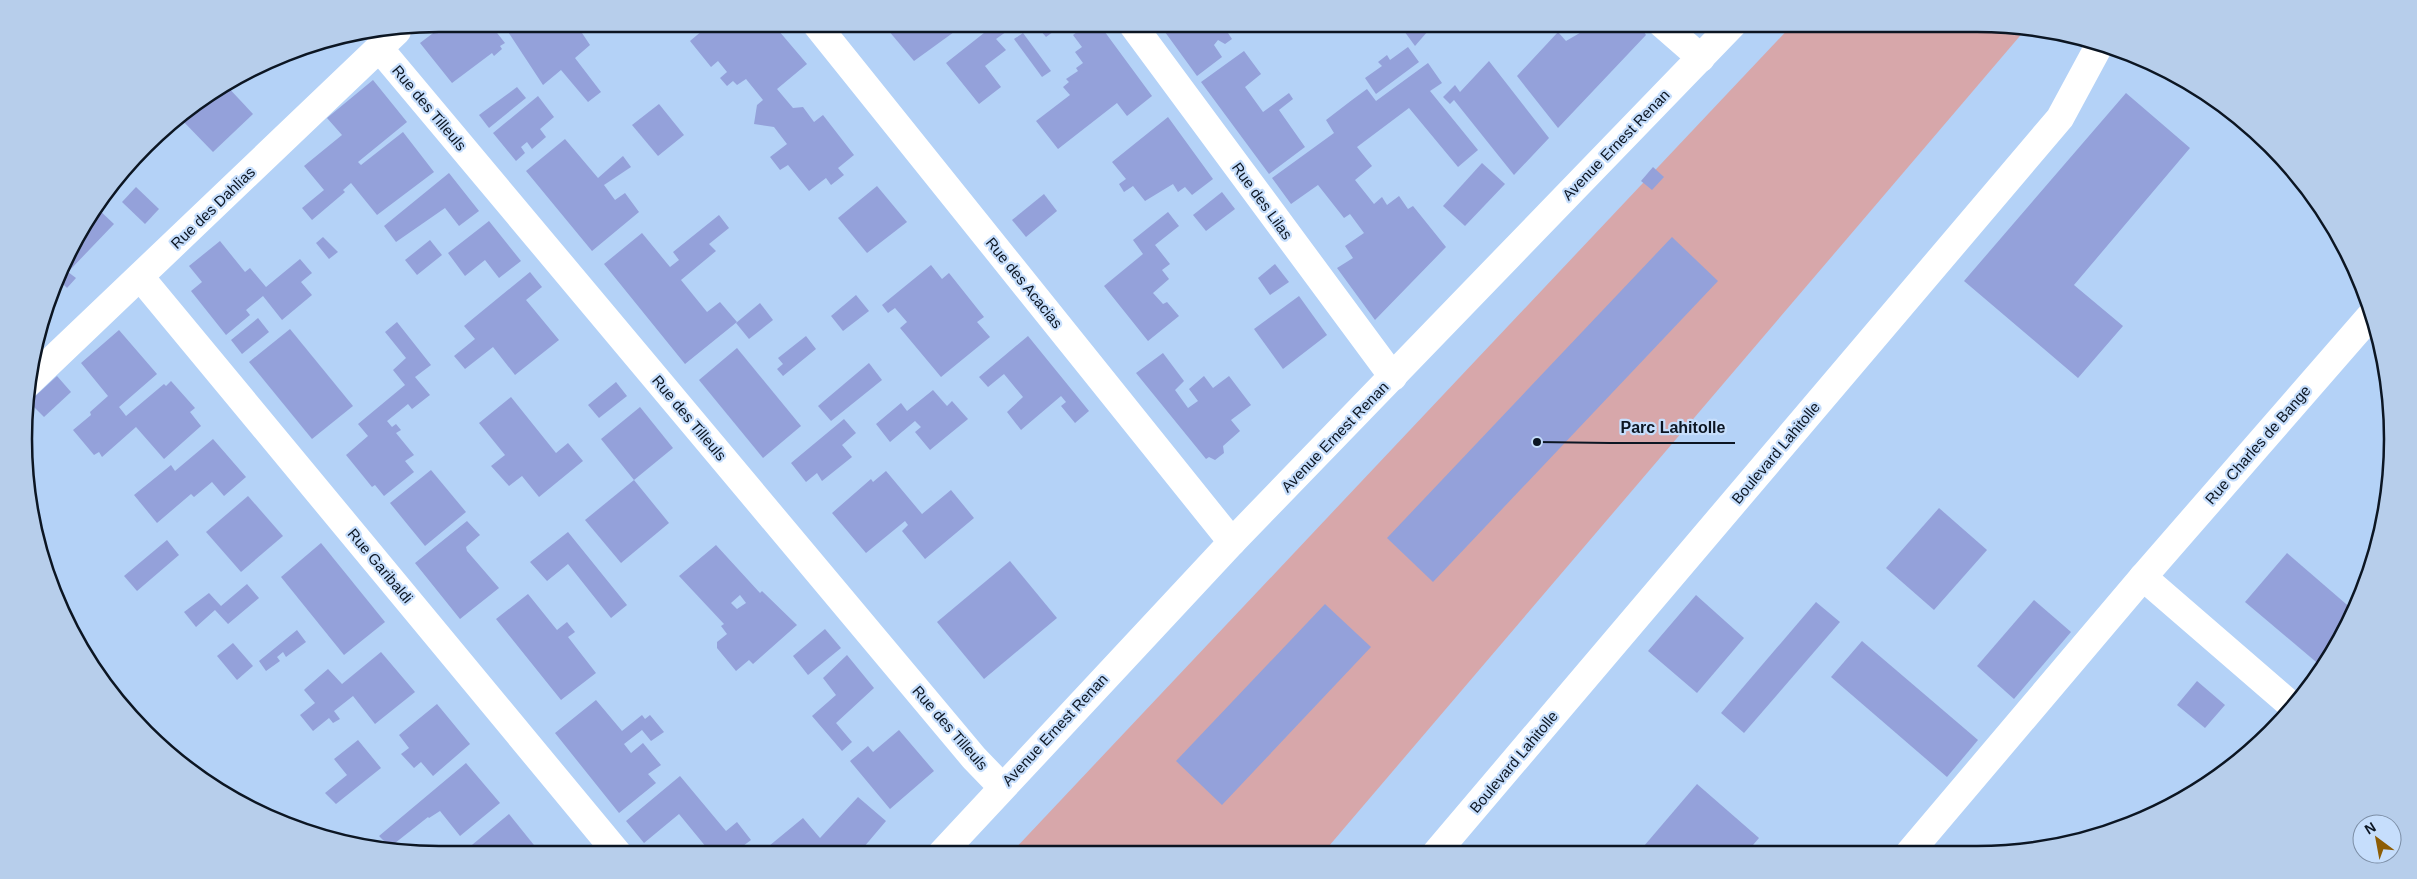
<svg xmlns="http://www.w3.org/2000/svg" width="2417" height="879" font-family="Helvetica,sans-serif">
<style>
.green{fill:#d7a7aa}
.building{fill:#94a1da;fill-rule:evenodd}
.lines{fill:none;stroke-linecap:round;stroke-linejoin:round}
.minor{stroke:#fff;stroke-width:28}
.major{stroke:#fff;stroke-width:28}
.labels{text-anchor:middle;stroke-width:4.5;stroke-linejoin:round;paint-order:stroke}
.street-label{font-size:15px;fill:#0c1623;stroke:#c6defc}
.rim{fill:none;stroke:#0c1623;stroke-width:2.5}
.leader{fill:none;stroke:#0c1623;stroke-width:2}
.callout-dot{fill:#0c1623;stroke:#c6defc;stroke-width:2}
.callout-label{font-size:16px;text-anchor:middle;font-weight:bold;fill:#0c1623;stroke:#c6defc;stroke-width:4.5;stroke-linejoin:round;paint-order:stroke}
</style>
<rect width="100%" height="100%" fill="#b4d2f7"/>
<!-- green -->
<path class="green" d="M1793,24H1977L2025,30L1323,853L1010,854Z"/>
<!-- building -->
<g class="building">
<path d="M445,24H468L474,31L485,24H490L505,43L500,46L502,49L494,56L492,53L452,83L420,43Z"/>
<path d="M503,24H576L590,45L575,58L601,92L588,102L561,70L543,85Z"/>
<path d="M708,24H773L807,64L777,89L793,108L803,107L814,122L823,115L854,155L838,168L844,175L831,185L826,178L809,191L788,165L780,170L770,157L787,144L774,127L754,124L757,105L763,100L746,79L737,85L733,81L727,86L720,78L727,72L718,61L711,67L690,41L709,25Z"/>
<path d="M883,24H947L954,32L914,61Z"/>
<path d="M985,24H1017L996,39L1006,50L985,66L1001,87L979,104L946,63L989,29Z"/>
<path d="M1035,24H1064L1046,37Z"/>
<path d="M1088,24H1099L1152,96L1127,116L1117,103L1058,149L1036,121L1070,95L1063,87L1069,82L1066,79L1078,71L1076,68L1083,63L1075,52L1082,47L1073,35Z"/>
<path d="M1176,24H1222L1232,39L1225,44L1218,40L1214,45L1222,57L1197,76L1165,32Z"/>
<path d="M1399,24H1434L1415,46Z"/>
<path d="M1588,24H1639L1646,35L1558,128L1517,76L1558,32L1566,41L1590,27Z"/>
<path d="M1023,33L1051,71L1042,77L1014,39Z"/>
<path d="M1408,47L1419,62L1376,94L1365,78L1382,66L1378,62L1387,55L1390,60Z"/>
<path d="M1244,51L1261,74L1245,87L1263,112L1289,93L1293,99L1279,110L1305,147L1269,174L1201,82Z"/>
<path d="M1489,61L1549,138L1514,175L1454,100L1450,104L1443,97L1455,85L1460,92Z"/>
<path d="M1428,63L1442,83L1430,91L1478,150L1458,167L1409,108L1357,147L1372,166L1355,180L1374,204L1382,197L1387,205L1399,196L1408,209L1413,206L1446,247L1375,320L1337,268L1353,258L1345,246L1364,233L1350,214L1344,218L1318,185L1291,204L1272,178L1334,133L1326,120L1352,100L1367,89L1376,101Z"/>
<path d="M373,80L407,122L358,162L361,165L403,132L434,172L377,215L351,183L343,190L345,192L312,220L302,208L324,190L304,166L342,135L327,118Z"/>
<path d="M225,84L253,114L213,152L179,117Z"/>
<path d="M517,87L526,98L489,128L479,115Z"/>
<path d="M2126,93L2190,148L2074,285L2123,326L2078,378L1964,281Z"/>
<path d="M538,96L554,117L540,129L546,137L532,149L527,142L521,147L525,153L516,161L493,133Z"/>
<path d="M659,104L684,135L658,156L632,125Z"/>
<path d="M1168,117L1213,179L1192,195L1185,187L1178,192L1173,184L1145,201L1133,186L1124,192L1119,184L1126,179L1112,162Z"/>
<path d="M565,139L598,178L623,156L631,167L604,185L615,200L625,193L639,212L592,251L526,171Z"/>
<path d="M1482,163L1505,184L1465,226L1443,206Z"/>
<path d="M1653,167L1664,177L1652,190L1641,181Z"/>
<path d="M449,173L479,211L459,226L445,208L396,242L384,226Z"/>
<path d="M877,186L907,222L867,253L838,218Z"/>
<path d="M136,187L159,209L145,224L122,202Z"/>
<path d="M1222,192L1235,209L1206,231L1193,215Z"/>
<path d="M1044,194L1057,211L1026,237L1012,220Z"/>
<path d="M98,209L114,224L68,272L76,278L67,288L59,280L56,284L79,232Z"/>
<path d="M1168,212L1179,226L1155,245L1170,264L1162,270L1169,279L1153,293L1163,304L1167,302L1179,316L1148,341L1104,286L1143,254L1133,240Z"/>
<path d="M719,215L729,228L709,244L716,251L681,280L707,312L720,302L737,322L685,364L604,264L642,233L670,267L679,260L673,252Z"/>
<path d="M489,221L521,261L499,278L485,260L465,276L448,253Z"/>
<path d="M323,237L338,252L329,259L316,243Z"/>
<path d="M1672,237L1718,281L1433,582L1387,538Z"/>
<path d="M430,240L442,255L417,275L405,260Z"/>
<path d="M220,241L245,272L250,268L266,287L300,259L312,273L301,282L312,295L282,320L263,296L246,310L250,315L226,335L191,291L202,282L189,266Z"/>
<path d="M1275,264L1289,282L1270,295L1258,278Z"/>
<path d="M931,265L942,279L949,273L984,317L977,322L990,337L941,377L900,328L907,322L895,308L888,313L882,305Z"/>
<path d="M530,272L542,287L526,300L559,340L515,375L493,347L465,369L454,356L475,339L464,326Z"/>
<path d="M856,295L869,311L843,331L831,316Z"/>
<path d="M1299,296L1327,335L1283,369L1254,329Z"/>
<path d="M760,303L773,320L749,339L736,323Z"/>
<path d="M258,318L269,332L242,354L231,340Z"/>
<path d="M397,322L431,365L415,377L430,395L412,409L408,404L387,421L392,427L396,424L401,430L396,433L414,455L405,461L414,472L384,496L375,485L372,487L346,455L368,436L358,424L405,385L393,370L406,358L385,332Z"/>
<path d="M290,329L353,406L312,439L249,362Z"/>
<path d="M119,330L157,374L119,407L123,412L126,416L164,384L166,386L171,381L195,408L190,412L201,426L164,459L136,427L102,457L99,452L94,455L73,430L91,415L90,412L108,396L81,363Z"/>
<path d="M806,336L816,349L783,376L777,369L783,364L778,358Z"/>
<path d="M1028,336L1089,411L1075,423L1061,406L1066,402L1061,396L1021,430L1007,412L1023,397L1004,374L988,387L979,377Z"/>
<path d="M737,348L801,426L763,458L699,380Z"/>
<path d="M1163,353L1184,381L1175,390L1188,408L1198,401L1189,389L1204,376L1213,388L1229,376L1251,405L1231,420L1240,431L1223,446L1224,453L1215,460L1209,457L1206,459L1136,373Z"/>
<path d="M869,363L882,380L831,421L818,406Z"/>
<path d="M57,376L71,392L44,417L29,402Z"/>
<path d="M616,382L627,396L599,418L588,405Z"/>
<path d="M933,390L947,406L952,401L968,419L930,450L915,432L921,427L915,421L890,442L876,424L901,403L907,411Z"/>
<path d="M511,397L556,453L568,443L583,461L539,497L522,476L509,486L491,466L505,455L479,423Z"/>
<path d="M640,407L673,448L634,480L601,439Z"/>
<path d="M844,419L856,433L842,445L852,457L822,481L817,473L806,482L791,463Z"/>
<path d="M213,439L246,477L224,496L212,482L194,497L191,494L157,523L134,495L171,465L175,471Z"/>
<path d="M431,470L466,512L425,546L390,503Z"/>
<path d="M886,471L922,514L951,490L974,518L925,559L902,531L908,525L905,521L866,553L832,513L871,479L873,482Z"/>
<path d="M634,480L669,523L621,563L585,520Z"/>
<path d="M248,496L283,536L241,572L206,532Z"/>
<path d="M1939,508L1987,550L1934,610L1886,568Z"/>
<path d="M467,521L480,535L466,547L467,551L499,588L460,619L415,563Z"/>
<path d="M568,532L627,605L611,618L568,564L547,581L530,562Z"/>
<path d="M167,540L179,555L137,591L124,576Z"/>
<path d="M321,543L385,622L344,655L281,577Z"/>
<path d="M716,545L760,593L762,591L797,625L753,664L749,660L736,671L717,648V642L727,634L721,626L724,624L679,576ZM740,595L746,603L737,609L731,603Z"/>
<path d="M2287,553L2353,610L2337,648L2322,667L2245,602Z"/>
<path d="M1010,561L1057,618L984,679L937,622Z"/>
<path d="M247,584L259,598L228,624L215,610L196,627L184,612L209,593L221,606Z"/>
<path d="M528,594L557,630L567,622L575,632L568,637L596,673L561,700L496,619Z"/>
<path d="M1696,595L1744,638L1697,693L1648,651Z"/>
<path d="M2034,600L2071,632L2014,699L1977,666Z"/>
<path d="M1816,602L1840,622L1744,733L1721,713Z"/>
<path d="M1325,604L1371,647L1222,805L1176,761Z"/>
<path d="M825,629L841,648L808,675L793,656Z"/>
<path d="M297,630L306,642L286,657L283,652L277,657L280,661L266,671L259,661Z"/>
<path d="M1862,641L1978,740L1947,777L1831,677Z"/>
<path d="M233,643L253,666L237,680L217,656Z"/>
<path d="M381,652L415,692L375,724L353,696L334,711L340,719L333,723L329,718L313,731L300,715L315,703L304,690L306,688L328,669L342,684Z"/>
<path d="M847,655L874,688L836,723L852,742L842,751L812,716L836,695L823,678Z"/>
<path d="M2197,681L2225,705L2205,728L2177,705Z"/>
<path d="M596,700L622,731L642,715L645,719L650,715L664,732L651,741L642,730L624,744L631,753L643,743L661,765L648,774L656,783L619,813L555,733Z"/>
<path d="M437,704L470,744L433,776L421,762L414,768L401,754L409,748L399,735Z"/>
<path d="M899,730L934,771L890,809L850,761L868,746L873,752Z"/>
<path d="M358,740L381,768L336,804L325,793L347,775L334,759Z"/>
<path d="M466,763L500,803L460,836L440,811L429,818L428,817L390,847L379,836Z"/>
<path d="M680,776L726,831L737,822L751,840L739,849L744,855H710L711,853L679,814L644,843L626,821Z"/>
<path d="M1697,784L1759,838L1747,852L1638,853Z"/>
<path d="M858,797L886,821L858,854L758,855L803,818L820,838Z"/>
<path d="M509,814L542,855H460Z"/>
</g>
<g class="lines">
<!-- minor -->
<g class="minor">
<path d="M816,24L1232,542"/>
<path d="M1132,24L1393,377"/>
<path d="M1662,24L1701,58"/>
<path d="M379,48L974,758L1002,787"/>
<path d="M141,278L619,855"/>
<path d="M27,384L397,31"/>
<path d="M2143,577L2291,705"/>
<path d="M1910,852L2143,577L2373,313"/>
<path d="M1436,853L2060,118L2100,44"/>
</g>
<!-- major -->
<path class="major" d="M941,854L1232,542L1733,24"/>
</g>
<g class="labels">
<!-- street labels -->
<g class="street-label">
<text transform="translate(429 108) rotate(50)" y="5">Rue des Tilleuls</text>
<text transform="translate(1616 145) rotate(-46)" y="5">Avenue Ernest Renan</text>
<text transform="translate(1262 201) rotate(54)" y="5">Rue des Lilas</text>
<text transform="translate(213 208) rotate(-44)" y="5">Rue des Dahlias</text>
<text transform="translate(1024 283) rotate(51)" y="5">Rue des Acacias</text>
<text transform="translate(689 418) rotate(50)" y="5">Rue des Tilleuls</text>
<text transform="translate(1335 437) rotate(-46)" y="5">Avenue Ernest Renan</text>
<text transform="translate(2258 445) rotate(-49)" y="5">Rue Charles de Bange</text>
<text transform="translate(1776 453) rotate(-50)" y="5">Boulevard Lahitolle</text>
<text transform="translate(380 566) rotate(50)" y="5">Rue Garibaldi</text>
<text transform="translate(950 728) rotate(49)" y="5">Rue des Tilleuls</text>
<text transform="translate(1055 730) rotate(-47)" y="5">Avenue Ernest Renan</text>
<text transform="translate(1514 762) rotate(-50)" y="5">Boulevard Lahitolle</text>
</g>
</g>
<!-- crop -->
<path d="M0 0H2417V879H0ZM439 32H1977A407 407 0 0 1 2384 439V439A407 407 0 0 1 1977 846H439A407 407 0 0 1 32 439V439A407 407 0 0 1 439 32Z" fill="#b7ceeb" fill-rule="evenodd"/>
<path class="rim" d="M439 32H1977A407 407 0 0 1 2384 439V439A407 407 0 0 1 1977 846H439A407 407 0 0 1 32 439V439A407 407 0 0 1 439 32Z"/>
<!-- callouts -->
<path class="leader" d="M1537 442L1610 443H1735"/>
<circle class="callout-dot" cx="1537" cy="442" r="5"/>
<g class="callout-label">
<text x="1673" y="433">Parc Lahitolle</text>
</g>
<!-- north arrow -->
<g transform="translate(2377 839) rotate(328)"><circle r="24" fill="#c6defc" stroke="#7c8ea5"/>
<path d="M0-4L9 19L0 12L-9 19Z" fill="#8d5d05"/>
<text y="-8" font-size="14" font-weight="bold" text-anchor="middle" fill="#0c1623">N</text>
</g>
</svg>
